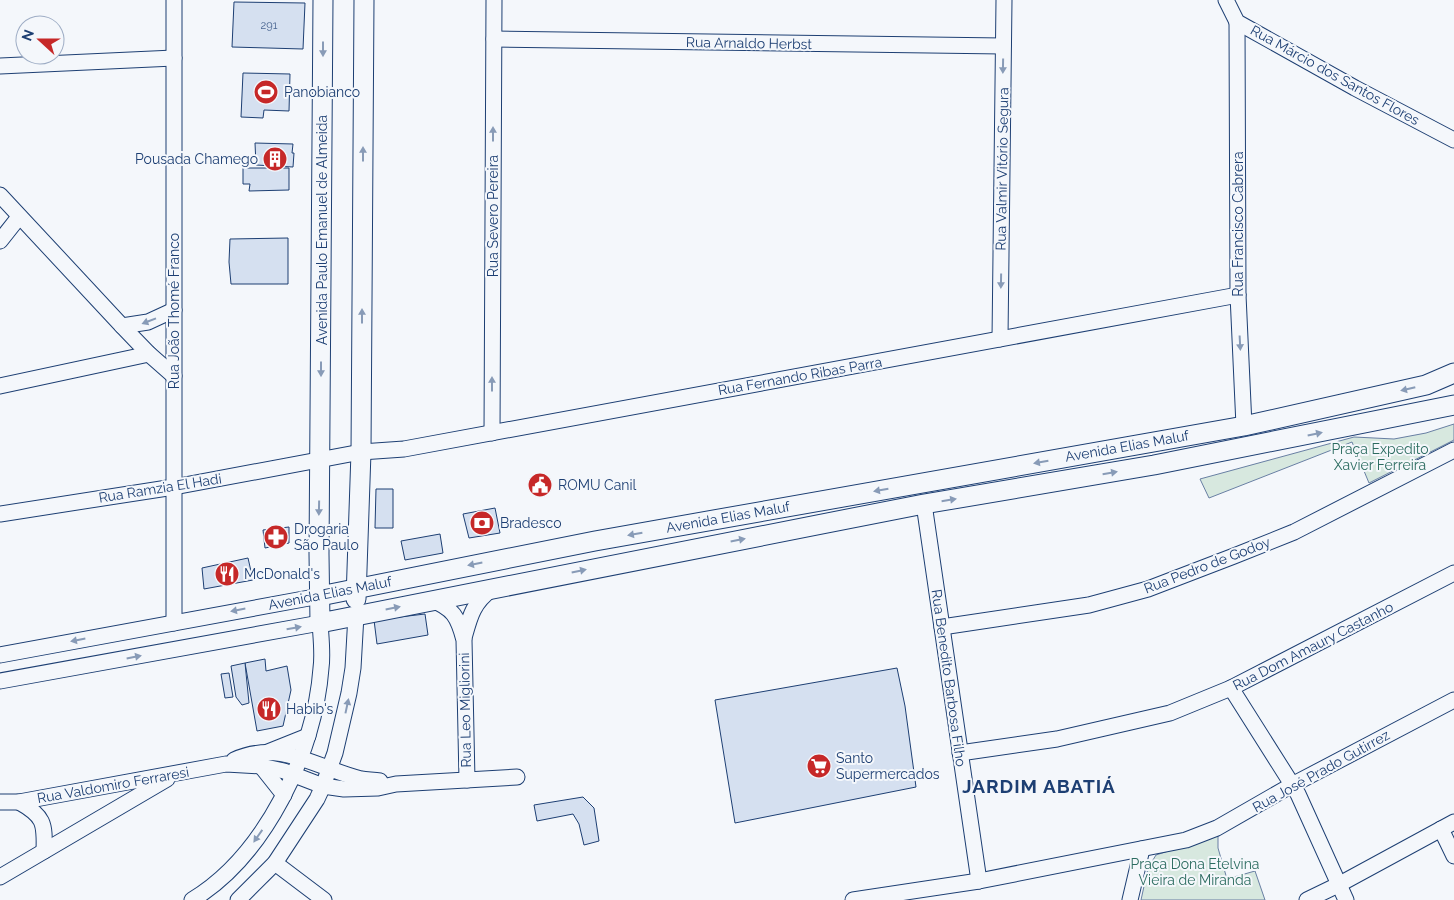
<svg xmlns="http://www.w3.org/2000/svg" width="1454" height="900" font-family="Raleway,sans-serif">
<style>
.green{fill:#d7e8df;stroke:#687fa3}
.building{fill:#d5e0f0;stroke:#1d3f73}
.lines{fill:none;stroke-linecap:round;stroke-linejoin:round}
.minor-casing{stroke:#1d3f73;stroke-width:17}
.major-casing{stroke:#1d3f73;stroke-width:21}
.minor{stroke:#f4f7fb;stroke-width:15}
.major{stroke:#f4f7fb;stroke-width:19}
.oneway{fill:#889bb7}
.labels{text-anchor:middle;stroke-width:4;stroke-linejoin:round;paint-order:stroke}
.number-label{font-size:11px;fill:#4b6792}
.street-label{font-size:14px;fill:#1d3f73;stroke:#f4f7fb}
.poi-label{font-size:14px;fill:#1d3f73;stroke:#f4f7fb;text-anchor:start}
.park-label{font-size:14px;fill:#2c6c60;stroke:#f4f7fb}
.district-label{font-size:19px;font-weight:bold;letter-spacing:1px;fill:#1d3f73;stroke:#f4f7fb}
</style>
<rect width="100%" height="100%" fill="#f4f7fb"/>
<!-- green -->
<g class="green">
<path d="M1454,424V440L1369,483L1352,442L1209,498L1200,479L1354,437L1394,439L1426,433Z"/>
<path d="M1218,835V848L1227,879L1255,871L1265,900H1141L1148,868L1156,855Z"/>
</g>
<!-- building -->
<g class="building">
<path d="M234,2L305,3L303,49L232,47Z"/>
<path d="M243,73L290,74L289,111L264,110L263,118L241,117Z"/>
<path d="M255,143L293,144L292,153H294L293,167L256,165Z"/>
<path d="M243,168H289V190L249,191L250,184H243Z"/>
<path d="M288,238V284H231L229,262L230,239Z"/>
<path d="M376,489H393V528H375Z"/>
<path d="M495,508L500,533L469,538L463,514Z"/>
<path d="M289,527V543L265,548L263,530Z"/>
<path d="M440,534L443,553L405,560L401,541Z"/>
<path d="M248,558L253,580L204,589L202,568Z"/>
<path d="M425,614L428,635L377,644L374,620Z"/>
<path d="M265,659L266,671L287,666L291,690L283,726L257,731L245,663Z"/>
<path d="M245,663L249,703L242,705L236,697L231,666Z"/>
<path d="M897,668L905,706L916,787L735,823L715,700Z"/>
<path d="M229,673L233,697L225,698L221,674Z"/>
<path d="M583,797L594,808L599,841L584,845L579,824L573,814L537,821L534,805Z"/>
</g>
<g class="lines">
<defs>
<g id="minor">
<path d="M174,0V623"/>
<path d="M1226,0L1237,22L1355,88L1454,140"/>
<path d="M1237,22L1238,295L1244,426"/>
<path d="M494,39L1003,46"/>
<path d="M0,66L174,58"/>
<path d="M0,195L122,326L149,354L174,376"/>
<path d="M0,241L19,217"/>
<path d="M122,326L148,322L174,310"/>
<path d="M1000,339L1004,0"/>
<path d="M0,386L149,354"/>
<path d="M492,433L494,0"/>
<path d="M924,504L979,881"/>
<path d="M0,514L174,487L361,452L404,449L1238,295"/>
<path d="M431,600C453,608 458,617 464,640L467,780"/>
<path d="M942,627L1089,605L1148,589L1234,556L1294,532L1454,450"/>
<path d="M464,638C470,616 473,603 492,589"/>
<path d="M0,655L320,596"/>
<path d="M0,681L320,623C321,638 323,654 321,668C315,752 265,856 192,900"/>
<path d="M1231,688L1298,794L1346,900"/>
<path d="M268,752L308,736"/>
<path d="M960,753L1057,739L1170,713L1231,688L1454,573"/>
<path d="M234,760C280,739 317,768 361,779C367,780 374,780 380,781"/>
<path d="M261,766L284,795"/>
<path d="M0,802H19L226,764L261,766L284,771L323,786L344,789L378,788L396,784L517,777"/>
<path d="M19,802C44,816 45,823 44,851"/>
<path d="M1441,829L1454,856"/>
<path d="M275,863L324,900"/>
<path d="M0,877L167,779"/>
<path d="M238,900L275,863L317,799L323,786L335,753L349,693L353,668L356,615"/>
<path d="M853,900L979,881L1186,840L1217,828L1292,785L1454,700"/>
<path d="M1130,900L1142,849"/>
<path d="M1307,900L1338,885L1454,822"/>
</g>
<g id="major">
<path d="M323,0L319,554L320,623L817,525L924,504L1154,465L1454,405"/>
<path d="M320,596L595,541L1244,426L1426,385L1454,373"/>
<path d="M356,599L361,452L364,0"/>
</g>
</defs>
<!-- minor casing -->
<use href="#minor" class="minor-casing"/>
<!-- major casing -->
<use href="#major" class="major-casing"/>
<!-- minor -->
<use href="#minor" class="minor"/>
<!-- major -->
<use href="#major" class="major"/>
</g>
<!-- one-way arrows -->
<defs><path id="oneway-solid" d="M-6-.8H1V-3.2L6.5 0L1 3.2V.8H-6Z" transform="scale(1.25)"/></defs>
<g class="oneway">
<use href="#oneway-solid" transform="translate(323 49) rotate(90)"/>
<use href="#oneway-solid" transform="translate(1003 66) rotate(91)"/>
<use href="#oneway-solid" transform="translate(493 134) rotate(-90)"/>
<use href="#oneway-solid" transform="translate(363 154) rotate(-90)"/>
<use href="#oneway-solid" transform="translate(1001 281) rotate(91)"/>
<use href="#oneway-solid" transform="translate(362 316) rotate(-90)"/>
<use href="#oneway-solid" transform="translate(149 321) rotate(159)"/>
<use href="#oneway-solid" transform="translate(1240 343) rotate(87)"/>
<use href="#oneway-solid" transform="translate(321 369) rotate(90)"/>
<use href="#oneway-solid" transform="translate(492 384) rotate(-90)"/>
<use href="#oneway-solid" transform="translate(1408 389) rotate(167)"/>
<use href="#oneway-solid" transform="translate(1315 434) rotate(-12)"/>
<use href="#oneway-solid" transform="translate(1041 462) rotate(170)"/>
<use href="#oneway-solid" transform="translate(1110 473) rotate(-10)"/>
<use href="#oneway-solid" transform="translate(881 490) rotate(170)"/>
<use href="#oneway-solid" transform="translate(949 500) rotate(-9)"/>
<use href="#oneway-solid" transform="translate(319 508) rotate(91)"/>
<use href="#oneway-solid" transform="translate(635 534) rotate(170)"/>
<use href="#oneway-solid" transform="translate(738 540) rotate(-11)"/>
<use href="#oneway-solid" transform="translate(475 564) rotate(169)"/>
<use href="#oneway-solid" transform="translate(579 571) rotate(-12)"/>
<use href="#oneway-solid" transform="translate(393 608) rotate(-11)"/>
<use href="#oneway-solid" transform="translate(238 610) rotate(169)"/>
<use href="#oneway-solid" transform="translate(294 628) rotate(-10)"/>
<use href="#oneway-solid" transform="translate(78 640) rotate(169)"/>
<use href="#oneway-solid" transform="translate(134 657) rotate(-11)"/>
<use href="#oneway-solid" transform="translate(347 706) rotate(-78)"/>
<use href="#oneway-solid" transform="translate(258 836) rotate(125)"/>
</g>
<!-- icons -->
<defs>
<symbol id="stadium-disc" viewBox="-11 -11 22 22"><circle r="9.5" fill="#c62828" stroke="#f4f7fb"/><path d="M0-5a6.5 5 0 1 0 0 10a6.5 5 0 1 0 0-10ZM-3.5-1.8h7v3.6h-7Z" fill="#fff"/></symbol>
<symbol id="building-disc" viewBox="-11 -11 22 22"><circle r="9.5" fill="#c62828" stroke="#f4f7fb"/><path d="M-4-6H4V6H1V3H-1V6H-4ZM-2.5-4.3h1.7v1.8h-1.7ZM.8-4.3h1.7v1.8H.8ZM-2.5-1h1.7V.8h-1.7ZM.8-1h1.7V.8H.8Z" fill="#fff"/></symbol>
<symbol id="civic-disc" viewBox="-11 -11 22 22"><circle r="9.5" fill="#c62828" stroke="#f4f7fb"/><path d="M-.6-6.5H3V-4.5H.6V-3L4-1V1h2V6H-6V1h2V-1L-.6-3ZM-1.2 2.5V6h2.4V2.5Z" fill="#fff"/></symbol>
<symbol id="bank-disc" viewBox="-11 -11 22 22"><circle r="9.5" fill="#c62828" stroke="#f4f7fb"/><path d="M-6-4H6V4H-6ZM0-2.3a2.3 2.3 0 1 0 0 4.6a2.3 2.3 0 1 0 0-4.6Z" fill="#fff"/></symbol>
<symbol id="pharmacy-disc" viewBox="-11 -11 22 22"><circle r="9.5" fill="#c62828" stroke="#f4f7fb"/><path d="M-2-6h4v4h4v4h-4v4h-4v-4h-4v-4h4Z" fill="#fff"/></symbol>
<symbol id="restaurant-disc" viewBox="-11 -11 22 22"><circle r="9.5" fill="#c62828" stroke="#f4f7fb"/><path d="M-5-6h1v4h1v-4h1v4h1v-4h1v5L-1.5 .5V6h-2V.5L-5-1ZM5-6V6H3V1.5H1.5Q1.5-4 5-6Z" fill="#fff"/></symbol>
<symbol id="supermarket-disc" viewBox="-11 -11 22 22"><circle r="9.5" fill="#c62828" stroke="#f4f7fb"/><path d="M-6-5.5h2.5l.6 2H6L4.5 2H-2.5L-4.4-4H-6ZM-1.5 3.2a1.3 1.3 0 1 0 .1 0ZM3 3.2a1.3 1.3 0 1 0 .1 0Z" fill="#fff"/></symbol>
</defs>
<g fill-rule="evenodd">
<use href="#stadium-disc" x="252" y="78" width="28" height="28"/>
<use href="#building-disc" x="261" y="145" width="28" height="28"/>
<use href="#civic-disc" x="526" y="471" width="28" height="28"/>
<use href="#bank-disc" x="468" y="509" width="28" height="28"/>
<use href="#pharmacy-disc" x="262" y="523" width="28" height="28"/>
<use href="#restaurant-disc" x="213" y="560" width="28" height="28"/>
<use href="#restaurant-disc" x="255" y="695" width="28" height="28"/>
<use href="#supermarket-disc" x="805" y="752" width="28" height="28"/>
</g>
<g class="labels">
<!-- number labels -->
<g class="number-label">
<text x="269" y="29">291</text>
</g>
<!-- street labels -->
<g class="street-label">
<text transform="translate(749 43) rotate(1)" y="5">Rua Arnaldo Herbst</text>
<text transform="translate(1335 75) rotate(29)" y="5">Rua Márcio dos Santos Flores</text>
<text transform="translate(1002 169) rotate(-89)" y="5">Rua Valmir Vitório Segura</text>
<text transform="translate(493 216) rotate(-90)" y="5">Rua Severo Pereira</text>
<text transform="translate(1238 224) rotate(-90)" y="5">Rua Francisco Cabrera</text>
<text transform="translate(322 230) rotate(-90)" y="5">Avenida Paulo Emanuel de Almeida</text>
<text transform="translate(174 311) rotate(-90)" y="5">Rua João Thomé Franco</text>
<text transform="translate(800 376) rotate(-10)" y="5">Rua Fernando Ribas Parra</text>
<text transform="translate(1127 446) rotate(-10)" y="5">Avenida Elias Maluf</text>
<text transform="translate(160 488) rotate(-9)" y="5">Rua Ramzia El Hadi</text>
<text transform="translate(728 517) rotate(-10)" y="5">Avenida Elias Maluf</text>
<text transform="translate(1207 565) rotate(-21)" y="5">Rua Pedro de Godoy</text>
<text transform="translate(330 593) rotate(-11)" y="5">Avenida Elias Maluf</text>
<text transform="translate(1313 646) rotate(-27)" y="5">Rua Dom Amaury Castanho</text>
<text transform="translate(949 678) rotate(82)" y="5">Rua Benedito Barbosa Filho</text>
<text transform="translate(465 710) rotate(-91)" y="5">Rua Leo Migliorini</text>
<text transform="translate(1321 771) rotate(-29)" y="5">Rua José Prado Gutirrez</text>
<text transform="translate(113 785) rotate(-10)" y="5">Rua Valdomiro Ferraresi</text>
</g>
<!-- poi labels -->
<g class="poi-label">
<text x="284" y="97">Panobianco</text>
<text x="258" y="164" text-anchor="end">Pousada Chamego</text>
<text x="558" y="490">ROMU Canil</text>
<text x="500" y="528">Bradesco</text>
<text x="294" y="534">Drogaria<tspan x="294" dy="16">São Paulo</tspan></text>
<text x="244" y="579">McDonald's</text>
<text x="286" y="714">Habib's</text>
<text x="836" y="763">Santo<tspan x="836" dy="16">Supermercados</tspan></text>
</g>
<!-- park labels -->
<g class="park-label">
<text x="1380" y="454">Praça Expedito<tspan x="1380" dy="16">Xavier Ferreira</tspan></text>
<text x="1195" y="869">Praça Dona Etelvina<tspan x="1195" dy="16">Vieira de Miranda</tspan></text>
</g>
<!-- district labels -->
<g class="district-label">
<text x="1039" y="793">JARDIM ABATIÁ</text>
</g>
</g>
<!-- north arrow -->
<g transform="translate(40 40) rotate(291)"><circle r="24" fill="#f4f7fb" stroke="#9eadc5"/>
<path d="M0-4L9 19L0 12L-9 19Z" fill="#c62828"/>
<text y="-8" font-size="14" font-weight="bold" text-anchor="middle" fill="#1d3f73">N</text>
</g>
</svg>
